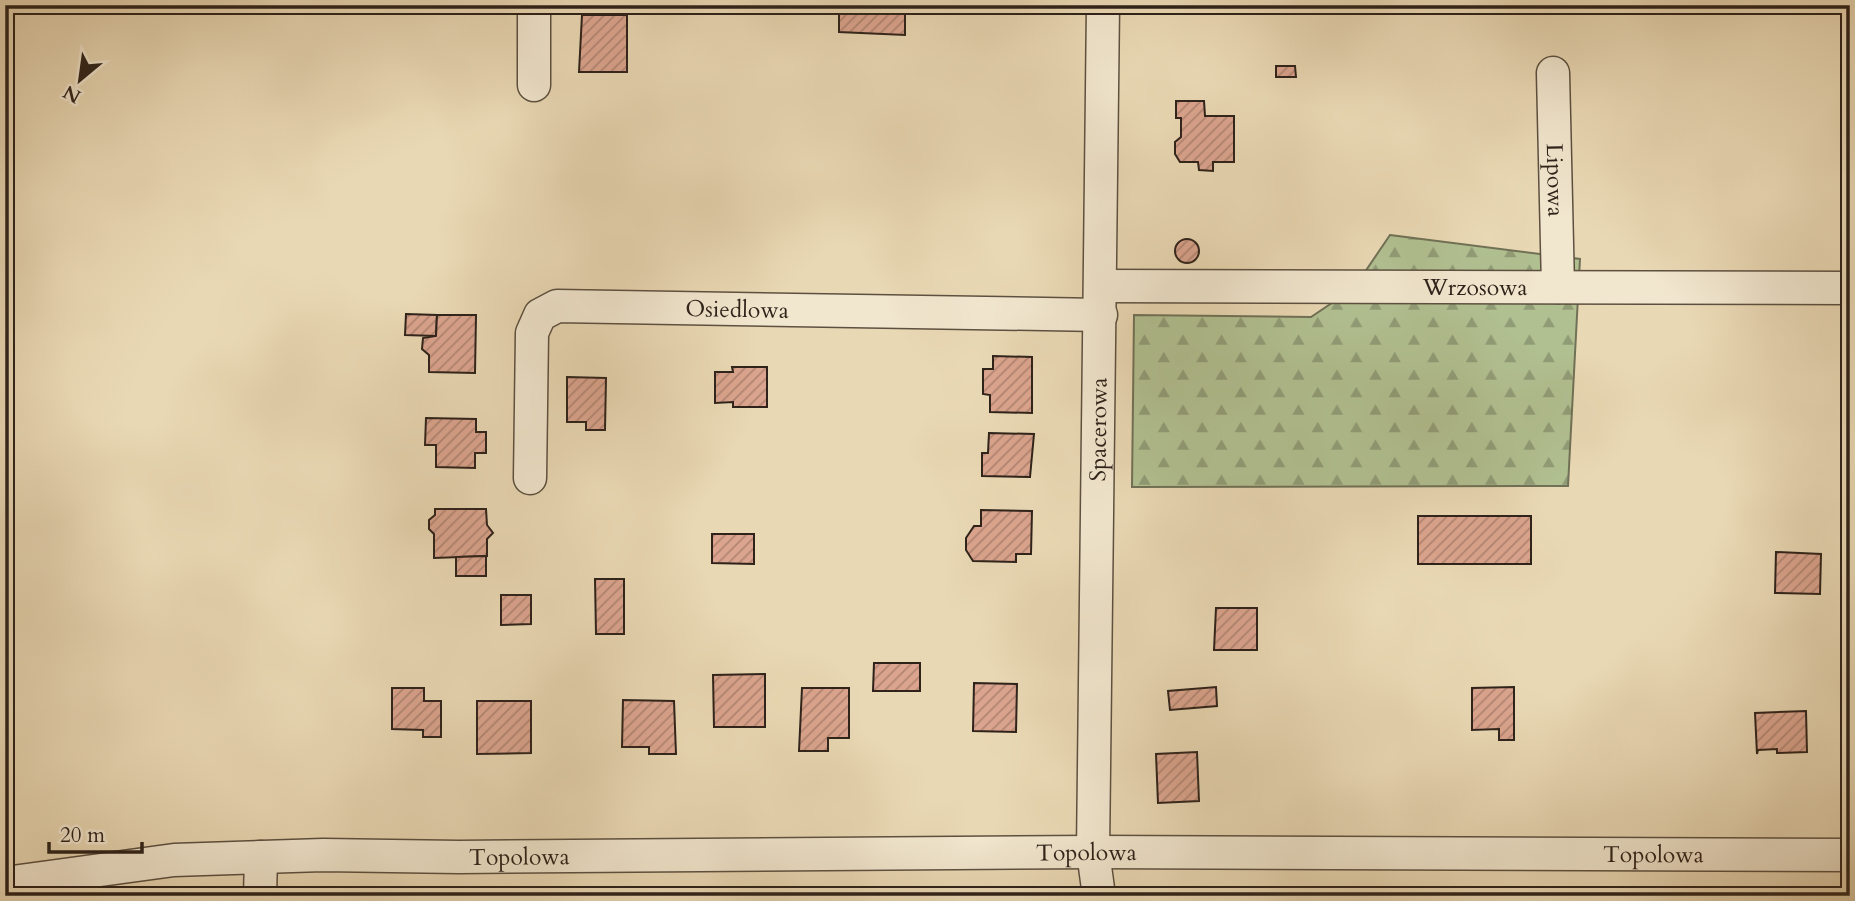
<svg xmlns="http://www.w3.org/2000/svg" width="1855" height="901" font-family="Cardo,serif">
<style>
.forest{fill:url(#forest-firs);stroke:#707156;stroke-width:2}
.building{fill:url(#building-hatch);stroke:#2e221a;stroke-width:2}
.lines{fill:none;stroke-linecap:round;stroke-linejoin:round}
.minor-casing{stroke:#5d5040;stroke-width:35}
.minor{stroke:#f1e6ce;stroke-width:32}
.labels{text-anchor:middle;stroke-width:6;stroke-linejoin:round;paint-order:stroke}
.street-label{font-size:23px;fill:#2e221a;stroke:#f1e6ce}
</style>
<defs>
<pattern id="forest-firs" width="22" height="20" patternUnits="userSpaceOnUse" patternTransform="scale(1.75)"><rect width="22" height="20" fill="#b1c091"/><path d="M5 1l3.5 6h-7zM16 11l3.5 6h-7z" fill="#909c76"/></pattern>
<pattern id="building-hatch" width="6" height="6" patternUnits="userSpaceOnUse" patternTransform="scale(1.75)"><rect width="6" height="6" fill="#dba48e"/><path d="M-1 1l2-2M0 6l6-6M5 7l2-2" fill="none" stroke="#b28573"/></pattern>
</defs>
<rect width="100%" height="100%" fill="#e9d8b4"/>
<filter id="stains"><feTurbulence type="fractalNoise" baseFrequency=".00286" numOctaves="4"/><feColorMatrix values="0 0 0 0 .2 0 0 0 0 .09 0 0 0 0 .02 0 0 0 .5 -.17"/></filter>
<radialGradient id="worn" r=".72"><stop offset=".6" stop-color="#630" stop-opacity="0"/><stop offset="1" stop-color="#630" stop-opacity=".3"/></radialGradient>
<!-- forest -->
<path class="forest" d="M1390,235L1580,259L1568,486L1132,487L1134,315L1311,317L1354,288Z"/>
<!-- building -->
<g class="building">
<path d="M839,5H905V35L839,32Z"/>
<path d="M582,15H627V72H579Z"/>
<path d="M1276,66H1295L1296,77H1276Z"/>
<path d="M1176,101H1204L1205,116H1234V162H1213V171L1199,170L1198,162H1180L1175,154V142L1181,137V118H1176Z"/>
<circle cx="1187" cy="251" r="12"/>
<path d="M406,314L437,315L436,336L405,335Z"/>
<path d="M437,315H476L475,373L429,372V355L422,349L423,338L436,336Z"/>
<path d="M993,356L1032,357V413L990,412V395L983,394V369H993Z"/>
<path d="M732,367H767V407H733V402L715,403V372H733Z"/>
<path d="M567,377L606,378L605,430H586V422H567Z"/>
<path d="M426,418L476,419V432H486V453H475V468L436,467V445H425Z"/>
<path d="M989,433L1034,434L1030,477L982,476V453H988Z"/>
<path d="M435,509H486L487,525L493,533L487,539V556L434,558V534L429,529V520L435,515Z"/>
<path d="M981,510L1032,511L1031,554H1016V562L973,561L966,550V538L974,526H981Z"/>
<rect x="1418" y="516" width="113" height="48"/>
<path d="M712,534H754V564L712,563Z"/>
<path d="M1776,552L1821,554L1820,594L1775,593Z"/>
<path d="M486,556V576H456V557Z"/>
<path d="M595,579H624V634H596Z"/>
<path d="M501,595H531V624L501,625Z"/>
<path d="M1216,608H1257V650H1214Z"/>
<path d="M874,663H920V691H873Z"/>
<path d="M765,674V727H714L713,675Z"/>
<path d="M974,683L1017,684L1016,732L973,731Z"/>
<path d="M1216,687L1217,706L1170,710L1168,691Z"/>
<path d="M1514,687V740H1499V729L1472,730V688Z"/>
<path d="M392,688H424V701H441V737H423V730L392,729Z"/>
<path d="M802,688H849V738H828V751H799Z"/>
<path d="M623,700L674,701L676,754H649V747H622Z"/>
<path d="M477,701H531V753L477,754Z"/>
<path d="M1806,711L1807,752L1777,753V749L1758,750L1757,754L1755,713Z"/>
<path d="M1197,752L1199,801L1158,803L1156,754Z"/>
</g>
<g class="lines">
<defs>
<g id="minor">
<path d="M534,5V85"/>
<path id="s1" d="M1553,73L1558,287"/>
<path id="s2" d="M1101,286L1850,288"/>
<path id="s3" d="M530,478L532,333L540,315L557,306L1101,315"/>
<path id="s4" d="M5,883L174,860L323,855L459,857L1093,852L1850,855"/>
<path d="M260,896L261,857"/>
<path id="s5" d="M1099,896L1093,852L1103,5"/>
</g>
</defs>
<!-- minor casing -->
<use href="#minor" class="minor-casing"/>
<!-- minor -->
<use href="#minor" class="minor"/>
</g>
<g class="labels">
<!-- street labels -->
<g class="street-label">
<text dy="8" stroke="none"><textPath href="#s1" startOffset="107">Lipowa</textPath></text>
<text dy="8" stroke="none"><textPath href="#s2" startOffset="374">Wrzosowa</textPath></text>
<text dy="8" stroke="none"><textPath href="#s3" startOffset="364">Osiedlowa</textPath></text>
<text dy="8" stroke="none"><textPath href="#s5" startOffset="467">Spacerowa</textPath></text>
<text dy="8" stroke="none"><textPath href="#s4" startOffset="1083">Topolowa</textPath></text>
<text dy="8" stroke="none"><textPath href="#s4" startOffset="1650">Topolowa</textPath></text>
<text dy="8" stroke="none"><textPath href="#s4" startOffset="516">Topolowa</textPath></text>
</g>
</g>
<!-- margin -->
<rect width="1855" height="901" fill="none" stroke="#e9d8b4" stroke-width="28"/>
<rect x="7" y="7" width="1841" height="887" fill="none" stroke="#2e221a" stroke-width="3.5"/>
<rect x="14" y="14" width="1827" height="873" fill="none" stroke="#2e221a" stroke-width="2"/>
<!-- north arrow -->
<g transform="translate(80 80) rotate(209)" stroke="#f1e6ce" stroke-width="5" paint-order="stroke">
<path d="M0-5L12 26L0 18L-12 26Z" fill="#2e221a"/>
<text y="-10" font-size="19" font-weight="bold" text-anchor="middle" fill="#2e221a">N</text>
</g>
<!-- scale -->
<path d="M49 842v10h93v-10" fill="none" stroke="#2e221a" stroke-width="3.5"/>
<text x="60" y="842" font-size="21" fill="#2e221a" stroke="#f1e6ce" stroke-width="5" paint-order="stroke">20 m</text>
<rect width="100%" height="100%" filter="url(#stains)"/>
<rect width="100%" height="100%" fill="url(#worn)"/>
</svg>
